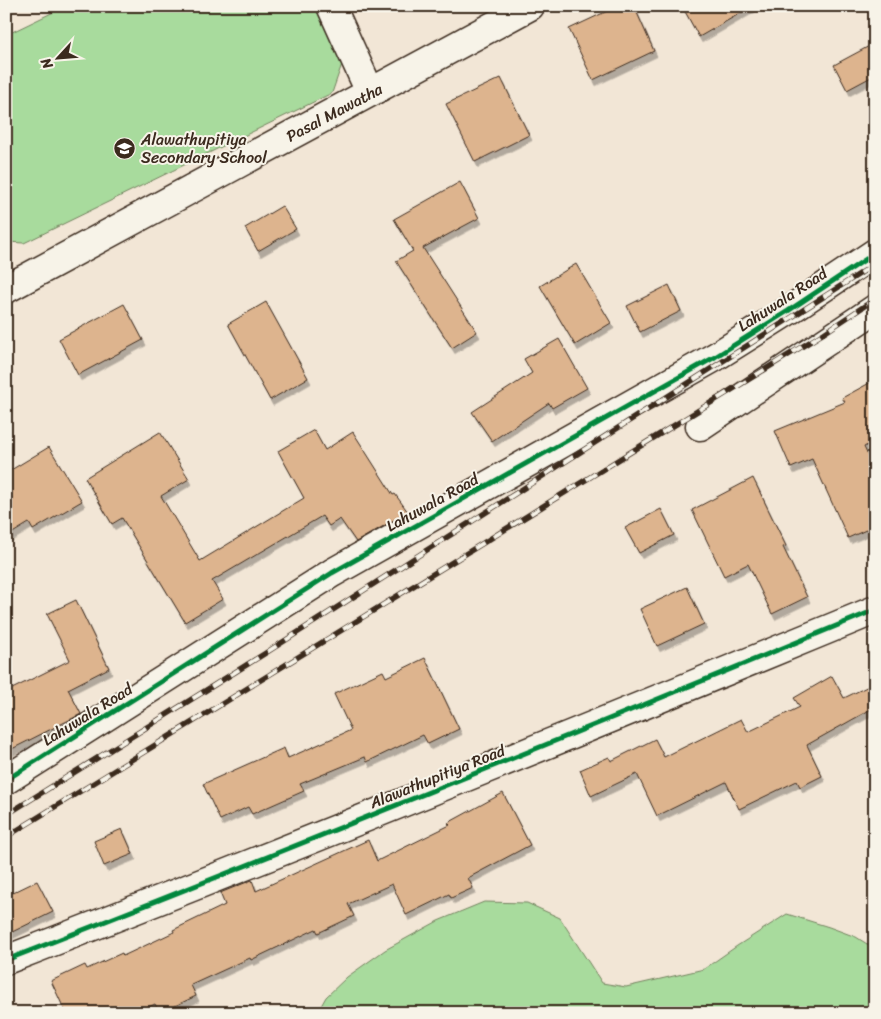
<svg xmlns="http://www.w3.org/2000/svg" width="881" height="1019" font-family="Sriracha,sans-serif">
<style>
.green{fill:#a8db9d;stroke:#72825e}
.building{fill:#ddb48e;stroke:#3b2a1e;filter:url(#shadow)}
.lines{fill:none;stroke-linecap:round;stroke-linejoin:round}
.minor-casing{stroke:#3b2a1e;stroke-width:31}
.minor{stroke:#f7f3e8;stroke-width:28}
.rail-casing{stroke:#3b2a1e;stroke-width:5.5}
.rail{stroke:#f7f3e8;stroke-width:4;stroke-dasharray:11;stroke-linecap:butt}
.cycleway-casing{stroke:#f7f3e8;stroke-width:8}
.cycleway{stroke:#00873e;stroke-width:5}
.labels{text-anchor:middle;stroke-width:4;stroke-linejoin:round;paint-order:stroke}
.street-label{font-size:16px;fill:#3b2a1e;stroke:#f7f3e8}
.poi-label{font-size:16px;fill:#3b2a1e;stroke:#f7f3e8;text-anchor:start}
</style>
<defs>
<filter id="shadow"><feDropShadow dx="3" dy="5.5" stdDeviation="0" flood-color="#0004"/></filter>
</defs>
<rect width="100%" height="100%" fill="#f2e6d6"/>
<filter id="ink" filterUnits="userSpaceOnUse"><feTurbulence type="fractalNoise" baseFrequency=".02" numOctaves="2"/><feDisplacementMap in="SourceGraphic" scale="10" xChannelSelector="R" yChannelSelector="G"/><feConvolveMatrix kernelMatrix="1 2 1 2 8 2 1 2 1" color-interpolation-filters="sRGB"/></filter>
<g filter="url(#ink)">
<!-- green -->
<g class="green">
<path d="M66,6H318L343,61L332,93L24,243L6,242V35Z"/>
<path d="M484,902L527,903L560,918L602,983L626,987L704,969L737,946L787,914L829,927L856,937L875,949V1013H317L326,997L347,977L385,950L438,921Z"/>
</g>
<!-- building -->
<g class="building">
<path d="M618,6H634L654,51L593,80L569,29Z"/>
<path d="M682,6H753L699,37Z"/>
<path d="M875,43V75L847,90L834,65Z"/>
<path d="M501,78L529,135L475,162L446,104Z"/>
<path d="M460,182L479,218L423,248L477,332L452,348L396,261L413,251L394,219Z"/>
<path d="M282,206L296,229L258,251L245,228Z"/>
<path d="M576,264L611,323L575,345L540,286Z"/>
<path d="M669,285L681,311L640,332L627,306Z"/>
<path d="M266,302L308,378L270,400L228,324Z"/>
<path d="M124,304L143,340L78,375L59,339Z"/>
<path d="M559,339L587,388L552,408L549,403L492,441L472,412L532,373L524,359Z"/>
<path d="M875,380V441L864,447L875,471V526L848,538L812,459L791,468L775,431L845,402L842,398Z"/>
<path d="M314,430L325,450L353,432L393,495L395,494L408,512L356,542L340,519L329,526L322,516L212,581L223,599L185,622L122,518L112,524L85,478L160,432L189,479L161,496L200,561L304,498L278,451Z"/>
<path d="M49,447L82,501L33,530L29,523L6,537V473Z"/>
<path d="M753,478L786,546L783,547L807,597L772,614L748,564L724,576L692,510Z"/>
<path d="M661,509L674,535L639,553L625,528Z"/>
<path d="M687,587L704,624L657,646L640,609Z"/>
<path d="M76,600L109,668L68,689L81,714L6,752V692L70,660L47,614Z"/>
<path d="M425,658L459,729L428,744L423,735L367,762L365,757L300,784L304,791L252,814L248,807L220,820L203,784L284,748L288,758L351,730L334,694L383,671L386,677Z"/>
<path d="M832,676L844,698L875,683V707L807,745L822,776L800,787L797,781L739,809L726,782L657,816L637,774L591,796L580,770L609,757L611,761L655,739L664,757L741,719L748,732L800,707L794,698Z"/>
<path d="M503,793L530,845L468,878L473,888L451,898L449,894L406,915L392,884L348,904L354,916L318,933L316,929L251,960L250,958L191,985L196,996L160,1013L155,1004L136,1013H66L51,981L85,965L87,969L122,953L123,956L174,932L173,930L225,905L220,893L252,880L256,891L368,840L377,861L450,825L448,823Z"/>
<path d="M122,829L133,854L104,866L94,841Z"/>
<path d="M37,881L53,912L6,935V896Z"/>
</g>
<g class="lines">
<defs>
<g id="minor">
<path d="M331,6L370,92"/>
<path d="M6,289L530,6"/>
<path d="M700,426L875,309"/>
<path d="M6,780L332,573L715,357L788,311L875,253"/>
<path d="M6,960C297,847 586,729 875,610"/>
</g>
</defs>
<!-- minor casing -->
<use href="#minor" class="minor-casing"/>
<!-- minor -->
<use href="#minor" class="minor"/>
<defs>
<g id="rail">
<path d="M6,815L264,654L875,264"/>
<path d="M6,837L824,333L875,299"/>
</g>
</defs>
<!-- rail casing -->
<use href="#rail" class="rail-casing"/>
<!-- rail -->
<use href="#rail" class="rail"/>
<defs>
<g id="cycleway">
<path d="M6,780L332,573L715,357L788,311L875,253"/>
<path d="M6,960C297,847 586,729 875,610"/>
</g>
</defs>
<!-- cycleway casing -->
<use href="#cycleway" class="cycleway-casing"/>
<!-- cycleway -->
<use href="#cycleway" class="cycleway"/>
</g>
</g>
<!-- icons -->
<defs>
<symbol id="school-disc" viewBox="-11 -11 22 22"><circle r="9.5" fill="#3b2a1e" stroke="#f7f3e8"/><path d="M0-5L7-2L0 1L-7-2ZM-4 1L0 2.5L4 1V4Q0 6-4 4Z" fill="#fff"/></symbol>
</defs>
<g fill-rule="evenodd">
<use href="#school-disc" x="112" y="136" width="25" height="25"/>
</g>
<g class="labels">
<!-- street labels -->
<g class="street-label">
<text transform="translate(334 112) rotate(-28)" y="6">Pasal Mawatha</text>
<text transform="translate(782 299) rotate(-33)" y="6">Lahuwala Road</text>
<text transform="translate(432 502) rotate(-29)" y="6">Lahuwala Road</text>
<text transform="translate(87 714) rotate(-32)" y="6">Lahuwala Road</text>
<text transform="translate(437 776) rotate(-22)" y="6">Alawathupitiya Road</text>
</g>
<!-- poi labels -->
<g class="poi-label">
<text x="141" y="145">Alawathupitiya<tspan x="141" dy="18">Secondary School</tspan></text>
</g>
</g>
<!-- margin -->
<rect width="881" height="1019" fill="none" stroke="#f7f3e8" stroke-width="25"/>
<rect x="12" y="12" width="856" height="994" fill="none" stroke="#3b2a1e" stroke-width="2" filter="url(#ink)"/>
<!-- north arrow -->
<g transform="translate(58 58) rotate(244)" stroke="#f7f3e8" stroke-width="4" paint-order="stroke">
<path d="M0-4L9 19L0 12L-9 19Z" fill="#3b2a1e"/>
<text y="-8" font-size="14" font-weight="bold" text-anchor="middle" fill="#3b2a1e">N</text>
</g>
</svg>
